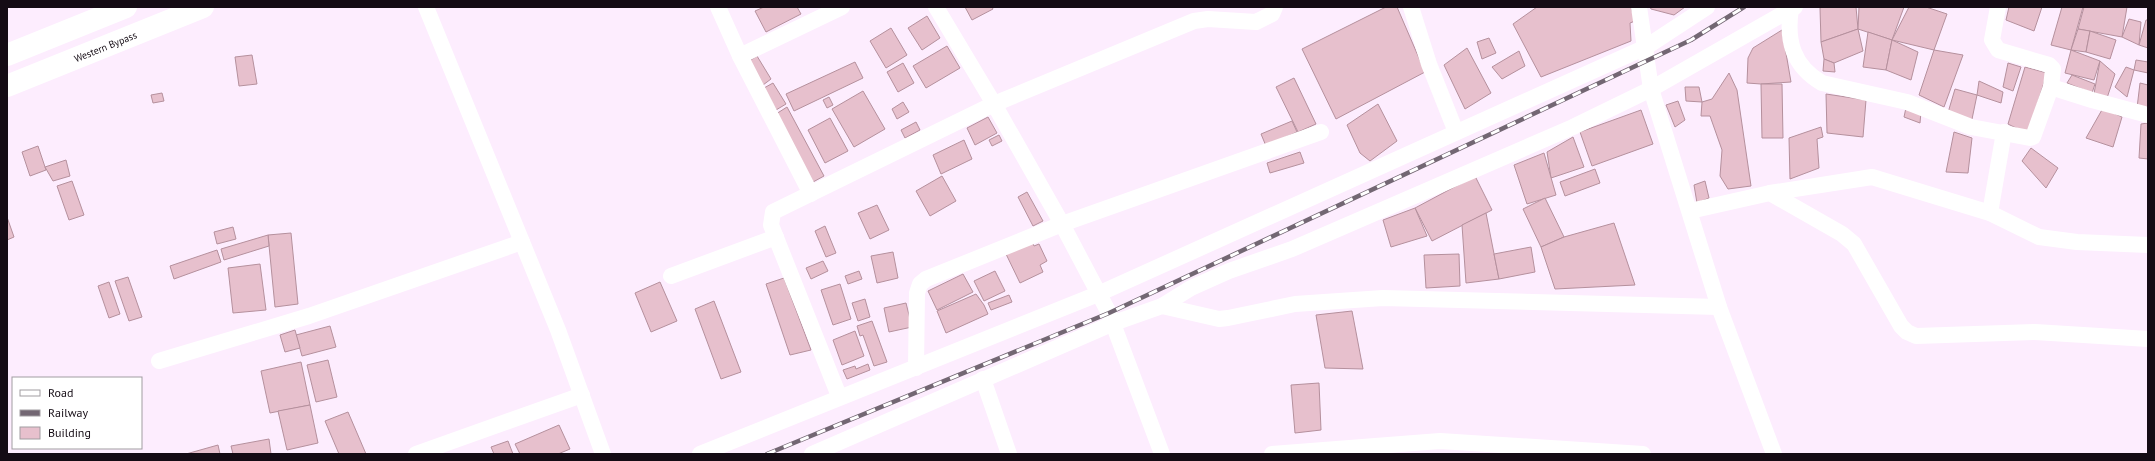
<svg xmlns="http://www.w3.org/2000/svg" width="2155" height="461" font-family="'PT Sans',sans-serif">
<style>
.building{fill:#e7c0cd;stroke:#b5909d}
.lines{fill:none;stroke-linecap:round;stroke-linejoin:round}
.minor{stroke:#fff;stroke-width:16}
.primary{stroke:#fff;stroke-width:22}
.rail-casing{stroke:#736773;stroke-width:4.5}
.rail{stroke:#fff;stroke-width:3;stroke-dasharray:9;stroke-linecap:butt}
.labels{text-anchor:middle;stroke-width:4;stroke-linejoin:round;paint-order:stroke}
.street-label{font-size:10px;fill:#140b14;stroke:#fff}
</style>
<rect width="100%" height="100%" fill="#fdedfe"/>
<!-- building -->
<g class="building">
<path d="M764,7H797L801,14L766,32L755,11Z"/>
<path d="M965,7H992L993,9L972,20Z"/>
<path d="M1386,7H1397L1425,72L1336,119L1302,49Z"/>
<path d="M1537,7H1631L1635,21L1630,23L1631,41L1541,77L1513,24Z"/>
<path d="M1650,7H1685L1674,15L1651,9Z"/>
<path d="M1822,7H1856L1858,29L1821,42L1820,8Z"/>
<path d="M1859,7H1904L1892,40L1858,29Z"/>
<path d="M1909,7H1926L1947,14L1934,50L1892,40Z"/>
<path d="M2009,7H2042L2034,31L2006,20Z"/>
<path d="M2062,7H2083L2071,50L2051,45Z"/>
<path d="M2084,7H2127L2122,37L2078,29Z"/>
<path d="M927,16L940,38L922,50L908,28Z"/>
<path d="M2129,19L2141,22L2139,45L2122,37Z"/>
<path d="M2146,20H2148V48L2139,45Z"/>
<path d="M891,28L907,55L886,68L870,41Z"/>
<path d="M1858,29L1863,51L1834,63L1824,59L1821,42Z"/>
<path d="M2078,29L2090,31L2086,52L2071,50Z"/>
<path d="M1782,30L1791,82L1761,84L1747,83L1748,58L1753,48Z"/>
<path d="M2090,31L2116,40L2110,59L2086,52Z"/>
<path d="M1868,32L1892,40L1886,70L1863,67Z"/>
<path d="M1489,38L1496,53L1482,59L1477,42Z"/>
<path d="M1892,40L1918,52L1911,80L1886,70Z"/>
<path d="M947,46L960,68L926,88L913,66Z"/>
<path d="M1467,48L1491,93L1465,109L1444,65Z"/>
<path d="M1934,50L1963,55L1944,107L1919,95Z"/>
<path d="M2071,50L2100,61L2094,80L2065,73Z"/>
<path d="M1519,51L1525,66L1502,79L1492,67Z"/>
<path d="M252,55L257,84L239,86L235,57Z"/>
<path d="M757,56L771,79L763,85L749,61Z"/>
<path d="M1824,59L1834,63L1835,72L1823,71Z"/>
<path d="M2136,60L2148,62V73L2134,70Z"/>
<path d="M2100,61L2115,74L2107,98L2093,99Z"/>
<path d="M855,62L863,78L794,111L786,94Z"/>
<path d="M903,63L914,83L898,92L887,72Z"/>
<path d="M2008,63L2021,67L2013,91L2003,87Z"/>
<path d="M2025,67L2047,73L2028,134L2008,124Z"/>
<path d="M2126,67L2134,70L2127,97L2115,87Z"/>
<path d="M1729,73L1737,90L1751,186L1728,189L1720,176L1722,150L1710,116H1701L1702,102L1712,99Z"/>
<path d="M2072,75L2095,84L2092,93L2067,83Z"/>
<path d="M1294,78L1316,124L1298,132L1276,87Z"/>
<path d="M1979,81L2003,92L2001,103L1977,95Z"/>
<path d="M773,83L786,104L776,110L764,88Z"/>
<path d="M2140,83L2148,85V107L2137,108Z"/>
<path d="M1761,84H1782L1783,138H1762Z"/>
<path d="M1685,87H1699L1702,102L1686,101Z"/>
<path d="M1955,89L1977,95L1971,124L1947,116Z"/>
<path d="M863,91L885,129L854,147L832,109Z"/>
<path d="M162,93L164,101L153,103L151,95Z"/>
<path d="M1826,94L1866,100L1863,137L1827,133Z"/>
<path d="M829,97L833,105L827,108L823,100Z"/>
<path d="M1678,101L1685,120L1675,127L1666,105Z"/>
<path d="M903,102L909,112L897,119L892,109Z"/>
<path d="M1907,103L1921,112L1920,123L1904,117Z"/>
<path d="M1378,104L1397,141L1370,161L1360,153L1347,125Z"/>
<path d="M787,107L824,176L813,182L776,114Z"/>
<path d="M2103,108L2122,117L2113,147L2086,138Z"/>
<path d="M1641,110L1653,144L1592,166L1580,132Z"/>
<path d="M988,117L997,133L975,145L967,128Z"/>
<path d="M830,118L848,151L825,163L808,130Z"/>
<path d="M1292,121L1297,132L1266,146L1261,134Z"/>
<path d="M916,122L920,130L905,138L901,130Z"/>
<path d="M2148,123V159L2139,158L2141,124Z"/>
<path d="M1821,127L1823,137L1817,139L1819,168L1790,179L1789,138Z"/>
<path d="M1954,132L1972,138L1968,173L1946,172Z"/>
<path d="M999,135L1002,141L992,146L989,140Z"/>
<path d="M1573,137L1584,167L1551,178L1547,152Z"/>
<path d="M964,140L972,159L941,174L933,155Z"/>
<path d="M38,146L46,170L30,176L22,152Z"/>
<path d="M2031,148L2058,168L2046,188L2022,161Z"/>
<path d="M1300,152L1304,163L1270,173L1267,163Z"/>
<path d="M1544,153L1556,195L1527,204L1514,165Z"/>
<path d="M66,160L70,176L53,181L45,167Z"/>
<path d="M1595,169L1600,183L1565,196L1560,182Z"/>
<path d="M942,176L956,201L930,216L916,191Z"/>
<path d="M1475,176L1492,210L1432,241L1415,208Z"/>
<path d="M72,181L84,215L69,220L57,186Z"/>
<path d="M1705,181L1709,198L1697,203L1694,185Z"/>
<path d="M1027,192L1043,221L1033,226L1018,197Z"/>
<path d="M1545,198L1564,237L1541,247L1523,209Z"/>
<path d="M877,205L889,230L870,239L858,213Z"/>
<path d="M1415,208L1427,236L1391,247L1383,220Z"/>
<path d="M1486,213L1499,279L1466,283L1462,225Z"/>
<path d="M7,217L14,237L7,240Z"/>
<path d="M1614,223L1635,285L1555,289L1541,247L1564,237Z"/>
<path d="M825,226L836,253L826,257L815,231Z"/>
<path d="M233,227L236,239L217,244L214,232Z"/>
<path d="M291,233L298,304L275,307L268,235Z"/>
<path d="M268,235L269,246L224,260L221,249Z"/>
<path d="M1032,242L1034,246L1039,244L1047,261L1040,265L1043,272L1020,283L1006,254Z"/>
<path d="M1531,247L1535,272L1499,279L1494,254Z"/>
<path d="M217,250L221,262L174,279L170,266Z"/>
<path d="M893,252L898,278L877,283L871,256Z"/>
<path d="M1459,254L1460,286L1426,288L1424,255Z"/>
<path d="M823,261L828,271L811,279L806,268Z"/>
<path d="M260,264L266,310L233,313L228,268Z"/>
<path d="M859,271L862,279L848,284L845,276Z"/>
<path d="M995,271L1005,291L984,301L974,281Z"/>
<path d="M963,274L973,292L937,310L928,291Z"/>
<path d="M128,277L142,317L129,321L115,281Z"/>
<path d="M784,278L811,350L790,355L766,284Z"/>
<path d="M109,282L120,314L109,318L98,286Z"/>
<path d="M660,282L677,321L651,332L635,293Z"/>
<path d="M840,284L851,319L833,325L821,290Z"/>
<path d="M976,294L984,305L988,314L946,333L937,311Z"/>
<path d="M1009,295L1012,302L991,310L988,303Z"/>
<path d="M865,299L870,317L858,321L852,303Z"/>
<path d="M714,301L741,372L721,379L695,309Z"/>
<path d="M906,303L912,327L889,332L884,308Z"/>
<path d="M1352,311L1363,369L1325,368L1316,315Z"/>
<path d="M872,321L887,362L874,366L863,335L860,336L857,326Z"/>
<path d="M330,326L336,347L302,356L296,335Z"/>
<path d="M295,330L300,348L285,352L280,335Z"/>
<path d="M855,331L864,356L842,365L833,340Z"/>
<path d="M328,360L337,397L316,402L307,365Z"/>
<path d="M301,362L310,405L270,413L261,371Z"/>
<path d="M868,364L870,370L847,379L843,370L855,366L856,369Z"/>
<path d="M1319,383L1321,430L1295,433L1291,385Z"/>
<path d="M310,405L318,443L287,450L278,411Z"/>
<path d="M348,412L366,454H339L325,421Z"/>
<path d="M559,425L570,449L558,454H520L515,444Z"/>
<path d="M269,439L271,454H233L231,446Z"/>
<path d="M508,441L513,454H494L491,447Z"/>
<path d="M218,445L220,454H186Z"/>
</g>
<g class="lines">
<!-- minor -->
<g class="minor">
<path d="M426,7L558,330L603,454"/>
<path d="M718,7L740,56L811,194"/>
<path d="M936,7L994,104L1062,224L1109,313L1162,454"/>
<path d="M1411,7L1429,64L1456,132"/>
<path d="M1639,7L1651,89L1719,307L1774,454"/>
<path d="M1791,9C1786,41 1793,66 1822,83L1907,102L1971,127L2030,138L2033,137L2051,87L2053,69L2049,65L1998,50L1992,40L1998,7"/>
<path d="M740,56L842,7"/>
<path d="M2051,87L2092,100L2148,115"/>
<path d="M1770,193L1842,234L1854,244L1901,326L1907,332L1916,336L2035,332L2148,339"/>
<path d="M1690,211L1770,193L1872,177L1990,213L2039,237L2077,242L2148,245"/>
<path d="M1990,213L2004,132"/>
<path d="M671,276L776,237"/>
<path d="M1162,306L1191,288L1229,271L1292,249L1573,127L1651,89L1795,7"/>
<path d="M159,361L309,316L522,242"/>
<path d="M916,368L917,293L920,284L926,279L1062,224L1321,132"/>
<path d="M983,379L1009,454"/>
<path d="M839,396L771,225L773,212L994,104L1194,21L1208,19L1256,22L1272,14L1275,7"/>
<path d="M416,454L582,395"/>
<path d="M700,454L1098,294L1646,47L1707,7"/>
<path d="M812,454L1114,323L1162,306L1219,319L1228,318L1295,304L1383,298L1719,307"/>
<path d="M1272,454L1440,441L1643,454"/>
</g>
<!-- primary -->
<g class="primary">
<path d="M7,55L126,7"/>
<path id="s1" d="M7,86L203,7"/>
</g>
<defs>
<path id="rail" d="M767,454L1109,313L1691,40L1744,7"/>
</defs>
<!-- rail casing -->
<use href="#rail" class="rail-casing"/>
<!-- rail -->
<use href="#rail" class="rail"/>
</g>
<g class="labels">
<!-- street labels -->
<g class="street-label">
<text dy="4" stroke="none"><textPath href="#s1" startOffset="106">Western Bypass</textPath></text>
</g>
</g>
<!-- border -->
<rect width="2155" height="461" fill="none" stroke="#140b14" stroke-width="16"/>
<!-- legend -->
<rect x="12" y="377" width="130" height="72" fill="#ffffff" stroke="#a19da1"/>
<rect x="20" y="390" width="20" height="6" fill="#ffffff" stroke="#a19da1"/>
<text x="48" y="397" font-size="12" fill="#140b14">Road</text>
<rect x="20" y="410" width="20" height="6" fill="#736773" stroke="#a19da1"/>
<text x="48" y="417" font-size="12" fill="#140b14">Railway</text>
<rect x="20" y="427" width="20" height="12" fill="#e7c0cd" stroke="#a19da1"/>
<text x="48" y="437" font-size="12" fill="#140b14">Building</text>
</svg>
